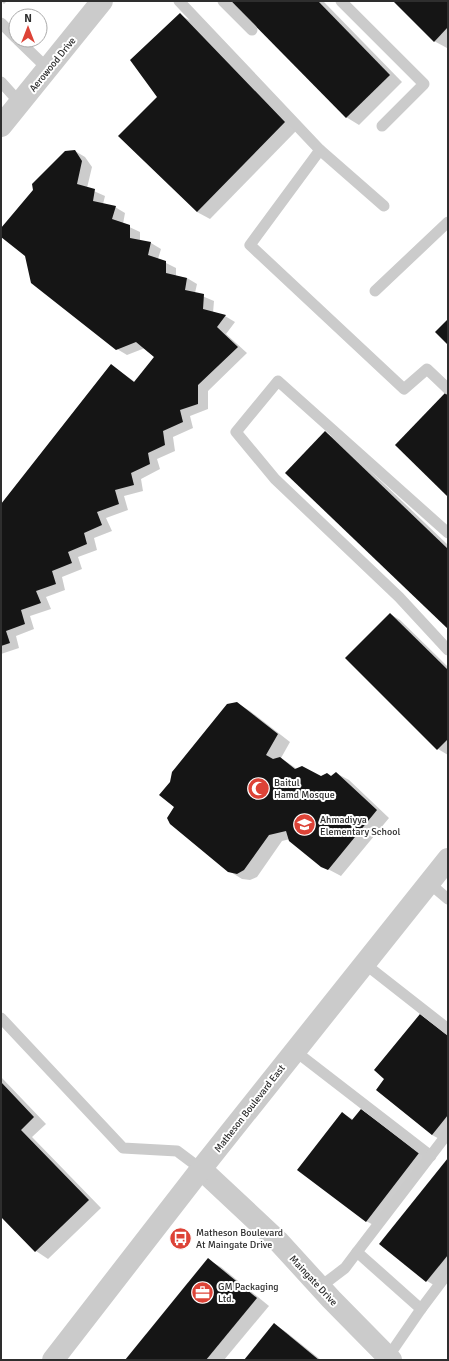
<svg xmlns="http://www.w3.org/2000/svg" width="449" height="1361" font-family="Signika,sans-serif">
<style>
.shadow{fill:#0003}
.building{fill:#151515}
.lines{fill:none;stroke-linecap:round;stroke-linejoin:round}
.service{stroke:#cbcbcb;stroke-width:11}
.minor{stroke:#cbcbcb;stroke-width:22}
.tertiary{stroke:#cbcbcb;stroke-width:22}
.labels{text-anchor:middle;stroke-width:4;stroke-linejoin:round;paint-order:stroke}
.street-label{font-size:10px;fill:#2e2e2e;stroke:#fff}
.poi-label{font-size:10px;fill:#2e2e2e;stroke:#fff;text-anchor:start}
</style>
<rect width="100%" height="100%" fill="#fff"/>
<!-- shadow -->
<g class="shadow">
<path d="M1,1H7L4,4Z"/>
<path d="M232,1H323L402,82L359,125L346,117Z"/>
<path d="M395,1H448V47L447,48L434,41Z"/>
<path d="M180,15L193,22L297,130L210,219L197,212L159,97Z"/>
<path d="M75,151L85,157L92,167L87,188L105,196L103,204L115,207L125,213L123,224L140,232V241L151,243L161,249L158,259L176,268V276L187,278L197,284L195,293L214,301L213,313L225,316L235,322L226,334L247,353L208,391V409L190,416L193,428L173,437L175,451L157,459L160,469L141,479L143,491L124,496L128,510L106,518L112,531L94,538L97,550L78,557L82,569L62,577L65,590L46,597L51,609L30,616L34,629L16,636L19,648L1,654V506L111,365L135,382L155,356L145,348L127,355L117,349L26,256L1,236V230Z"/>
<path d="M326,433L338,440L448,545V627Z"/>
<path d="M390,614L400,620L448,667V755L438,749Z"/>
<path d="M237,703L250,711L290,742L281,758L297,769L321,777H332L336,773L349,780L389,818L341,876L322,866L290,839L282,841L257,877L250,880L242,879L229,871Z"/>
<path d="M433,1022L448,1035V1138L445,1142L432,1135L377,1090Z"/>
<path d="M1,1077L46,1124L32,1137L101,1208L48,1259L36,1251L1,1216Z"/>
<path d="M361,1110L374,1118L431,1161L379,1228L366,1221L342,1113L354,1120Z"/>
<path d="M448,1160V1278L439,1288L427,1281L380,1244Z"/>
<path d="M208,1260L221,1267L269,1306L224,1360H127Z"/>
<path d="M274,1324L286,1332L321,1360H245Z"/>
</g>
<!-- building -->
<g class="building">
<path d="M231,1H318L390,75L346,118Z"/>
<path d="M393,1H448V27L434,42Z"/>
<path d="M180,13L285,122L197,212L118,136L157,97L130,60Z"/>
<path d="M75,150L82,161L77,184L95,189L93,201L116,206L112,219L130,225V238L151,242L148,255L166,261V273L187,278L185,290L204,294L203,309L226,315L217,327L238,347L198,385V404L180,410L183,422L163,431L165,445L148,453L150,464L131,473L134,485L115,490L119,504L97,512L102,525L84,533L87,544L68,552L72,563L52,571L56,584L36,591L41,603L21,610L25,624L6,631L10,643L1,646V504L111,364L134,382L154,357L136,342L116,350L31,283L25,256L1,237V228L33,190L32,184L65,151Z"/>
<path d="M448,319V345L435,332Z"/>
<path d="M446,392L448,393V497L395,445Z"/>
<path d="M325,431L448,549V629L285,473Z"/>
<path d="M390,613L448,670V739L437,750L345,658Z"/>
<path d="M237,702L278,734L266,755L273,759L280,757L295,769L302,766L321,776L327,773L331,776L336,772L377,810L328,870L321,867L289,841L286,831L269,835L244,870L237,874L228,872L170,824L167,818L174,807L159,795L170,782L172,772L227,704Z"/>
<path d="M420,1014L448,1036V1115L432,1135L376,1090L384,1079L374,1070Z"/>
<path d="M1,1082L34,1117L21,1130L89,1200L35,1252L1,1217Z"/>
<path d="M361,1109L419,1153L366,1222L297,1170L342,1112L352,1120Z"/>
<path d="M448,1158V1255L426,1282L379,1244Z"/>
<path d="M208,1258L257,1298L206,1360H125Z"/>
<path d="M274,1323L319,1360H244Z"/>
</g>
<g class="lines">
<!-- service -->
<g class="service">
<path d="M179,1L320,150L250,245L404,389L427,369L448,389"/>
<path d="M223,1L252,30"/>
<path d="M341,1L424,84L382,126"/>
<path d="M1,23L16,38"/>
<path d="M18,40L48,69"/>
<path d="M1,82L20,103"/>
<path d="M320,150L384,206"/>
<path d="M375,291L448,222"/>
<path d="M448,533L278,381L236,432L275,479L399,597L448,650"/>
<path d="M429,883L448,899"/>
<path d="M365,964L448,1029"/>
<path d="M1,1018L123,1148L177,1151L201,1169"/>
<path d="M295,1051L431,1156"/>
<path d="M357,1252L448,1133"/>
<path d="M320,1287L345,1268L357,1252L421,1309L388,1357"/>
<path d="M421,1309L448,1273"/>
</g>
<!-- minor -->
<g class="minor">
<path d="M1,126L102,1"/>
<path d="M201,1169L278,1241L331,1299L391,1360"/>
</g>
<!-- tertiary -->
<path class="tertiary" d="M53,1360L201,1169L448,859"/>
</g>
<!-- icons -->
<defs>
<symbol id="mosque-disc" viewBox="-11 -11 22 22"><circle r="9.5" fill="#dd4337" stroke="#fff"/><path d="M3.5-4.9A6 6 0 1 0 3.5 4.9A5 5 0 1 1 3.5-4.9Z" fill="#fff"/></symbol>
<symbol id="school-disc" viewBox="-11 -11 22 22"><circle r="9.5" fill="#dd4337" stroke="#fff"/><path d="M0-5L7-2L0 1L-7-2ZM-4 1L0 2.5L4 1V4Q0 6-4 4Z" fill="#fff"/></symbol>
<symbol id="bus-disc" viewBox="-11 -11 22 22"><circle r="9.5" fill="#dd4337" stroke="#fff"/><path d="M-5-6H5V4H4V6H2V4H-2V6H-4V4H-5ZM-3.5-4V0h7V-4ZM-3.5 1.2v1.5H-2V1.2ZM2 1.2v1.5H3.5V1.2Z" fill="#fff"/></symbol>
<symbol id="office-disc" viewBox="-11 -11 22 22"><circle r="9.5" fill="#dd4337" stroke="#fff"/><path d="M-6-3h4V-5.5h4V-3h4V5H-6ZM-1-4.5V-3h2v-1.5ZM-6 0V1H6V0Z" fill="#fff"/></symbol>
</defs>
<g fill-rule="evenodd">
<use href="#mosque-disc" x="246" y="776" width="25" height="25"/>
<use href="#school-disc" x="292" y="812" width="25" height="25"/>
<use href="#bus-disc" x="168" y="1226" width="25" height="25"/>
<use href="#office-disc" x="190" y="1280" width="25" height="25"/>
</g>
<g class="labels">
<!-- street labels -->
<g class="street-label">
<text transform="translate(52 64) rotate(-51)" y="4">Aerowood Drive</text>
<text transform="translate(249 1108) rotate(-52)" y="4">Matheson Boulevard East</text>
<text transform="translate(314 1280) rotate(47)" y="4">Maingate Drive</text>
</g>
<!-- poi labels -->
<g class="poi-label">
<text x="274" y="786">Baitul<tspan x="274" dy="12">Hamd Mosque</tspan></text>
<text x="320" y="823">Ahmadiyya<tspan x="320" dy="12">Elementary School</tspan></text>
<text x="196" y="1236">Matheson Boulevard<tspan x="196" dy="12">At Maingate Drive</tspan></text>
<text x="218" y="1290">GM Packaging<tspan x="218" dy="12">Ltd.</tspan></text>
</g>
</g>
<!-- border -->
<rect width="449" height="1361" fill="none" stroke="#2e2e2e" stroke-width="4"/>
<!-- north arrow -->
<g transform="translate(28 28)"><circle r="19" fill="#ffffff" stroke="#ababab"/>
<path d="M0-3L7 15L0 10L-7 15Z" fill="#dd4337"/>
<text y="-6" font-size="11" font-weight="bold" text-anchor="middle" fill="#2e2e2e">N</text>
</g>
</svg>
